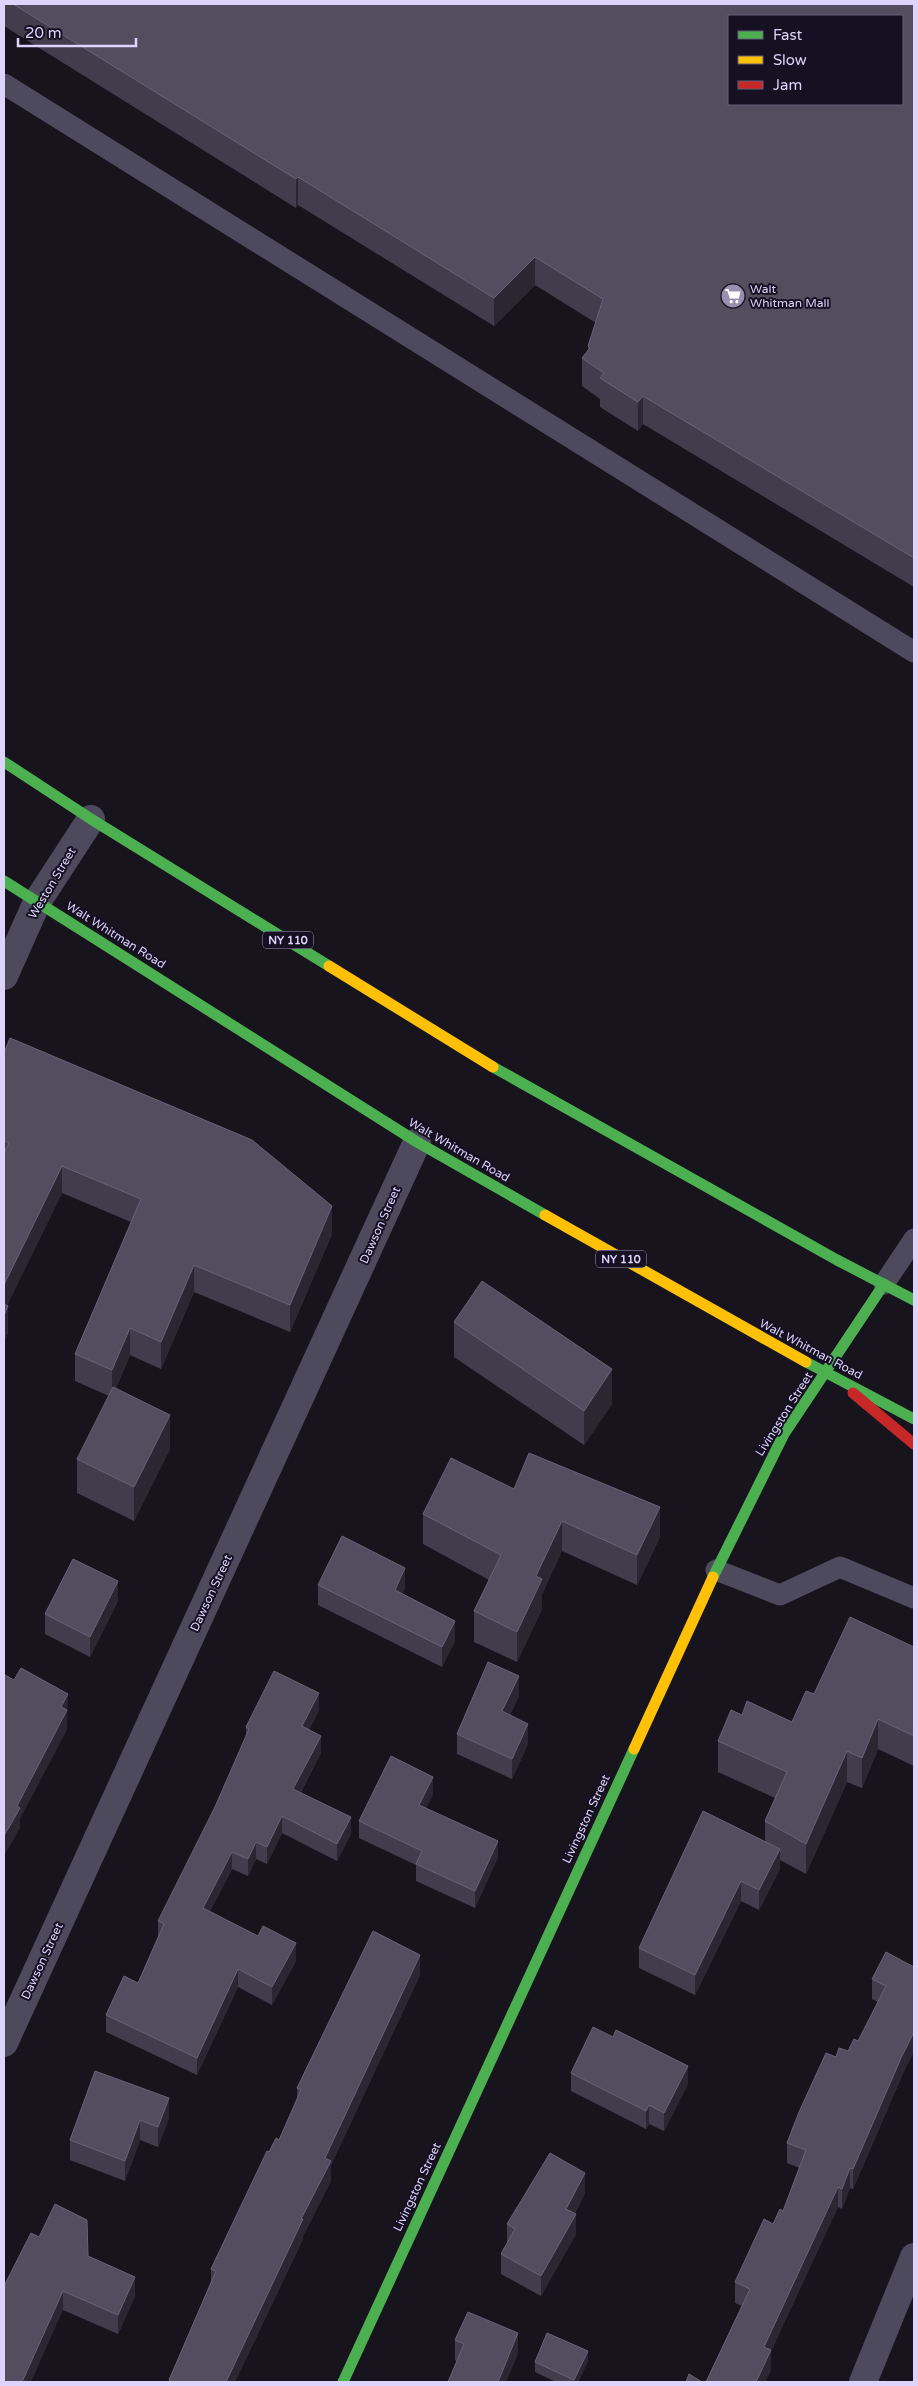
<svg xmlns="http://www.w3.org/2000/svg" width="918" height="2386" font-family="'Varela Round',sans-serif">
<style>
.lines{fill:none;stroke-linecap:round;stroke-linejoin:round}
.lane{stroke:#4d4a5d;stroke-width:21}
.street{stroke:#4d4a5d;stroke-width:28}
.fast{stroke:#4caf50;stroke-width:11}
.slow{stroke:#ffc107;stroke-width:11}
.jam{stroke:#c62828;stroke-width:11}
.wall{fill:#423d4d}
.shaded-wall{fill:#2a2632}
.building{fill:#524e60;stroke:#686378;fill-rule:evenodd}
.labels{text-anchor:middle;stroke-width:4;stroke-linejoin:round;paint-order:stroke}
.shield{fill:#151022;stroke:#a199ba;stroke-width:1}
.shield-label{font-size:11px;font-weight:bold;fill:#ddd4fb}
.poi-label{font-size:12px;fill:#ddd4fb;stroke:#151022;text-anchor:start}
.street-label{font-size:12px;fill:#ddd4fb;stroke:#151022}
</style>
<rect width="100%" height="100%" fill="#17141e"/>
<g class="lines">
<!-- lane -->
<g class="lane">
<path d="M4,84L914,652"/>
<path d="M884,1284L914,1239"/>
<path d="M716,1570L780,1595L840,1567L914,1598"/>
</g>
<!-- street -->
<g class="street">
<path d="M4,976L37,902L91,819"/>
<path d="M4,2043L417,1142"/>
<path d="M863,2382L914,2257"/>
</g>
<!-- fast -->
<g class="fast">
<path d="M4,762L91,819L329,966"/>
<path d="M4,881L417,1142L545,1215"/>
<path d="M493,1067L837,1260L914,1300"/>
<path d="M806,1362L914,1419"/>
<path d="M713,1577L784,1434L884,1284"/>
<path d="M343,2382L634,1749"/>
</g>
<!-- slow -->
<g class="slow">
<path d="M329,966L493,1067"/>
<path d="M545,1215L806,1362"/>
<path d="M634,1749L713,1577"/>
</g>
<!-- jam -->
<path class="jam" d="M853,1393L914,1444"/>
</g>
<!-- wall -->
<g class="wall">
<path d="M4,4H914V587L643,424L638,431L600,407V399L582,386V358L588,350V346L596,323L535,285L494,326L298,205L296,208L4,26Z"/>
<path d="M4,1053L332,1234L290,1332L194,1292L161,1369L130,1355L116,1388L170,1449L134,1521L77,1493V1459L109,1396L75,1381V1354L131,1222L62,1193L7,1305L8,1333L4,1342Z"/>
<path d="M454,1322L612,1404L584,1445L454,1357Z"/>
<path d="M514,1489L660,1537L637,1585L562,1551L542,1594V1609L517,1662L474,1642V1611L489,1580L423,1544V1514Z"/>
<path d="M318,1585L405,1588L402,1594L455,1641L442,1667L318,1605Z"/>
<path d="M118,1601L90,1657L45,1634V1614Z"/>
<path d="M914,1647V1766L878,1749L862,1788L847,1782L806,1874L780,1860V1869L759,1910L741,1901L695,1995L639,1968V1948L765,1842V1821L775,1798L718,1772V1741L742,1715L792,1722L814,1694Z"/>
<path d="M519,1696L510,1715L528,1744L512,1779L457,1754V1734Z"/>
<path d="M319,1710L309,1730L321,1753L301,1792L351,1834L337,1861L282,1833L267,1864L256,1859L248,1876L232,1869L210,1911L296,1961L272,2005L238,1987L197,2075L106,2032V2015L138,1983L158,1937V1921L215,1807L246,1736V1727Z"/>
<path d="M433,1794L426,1808L498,1857L475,1908L416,1881V1865L359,1838V1821Z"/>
<path d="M886,1952L901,2078L853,2189L850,2188L842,2209L838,2207L771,2351V2370L765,2382H706L742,2306L735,2303V2282L773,2224L783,2211L800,2168L787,2163V2143L836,2057L848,2051L858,2041L878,2002L872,1999V1979Z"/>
<path d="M420,1975L331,2165V2181L303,2236V2239L235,2382H169V2380L211,2283V2269L269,2152L279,2140L297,2098V2088Z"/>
<path d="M571,2073L688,2084L664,2131L649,2124L646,2129L571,2091Z"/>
<path d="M169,2098V2118L158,2147L140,2140L125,2181L70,2160V2140Z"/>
<path d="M585,2193L575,2213L576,2234L541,2296L501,2274V2254L507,2243V2224Z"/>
<path d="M39,2237L88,2256L135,2296L118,2334L63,2310Z"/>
<path d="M455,2340L518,2353L506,2382H448L457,2361L455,2360Z"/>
<path d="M588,2361L578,2382H556L535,2372V2362Z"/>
</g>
<!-- shaded-wall -->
<g class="shaded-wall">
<path d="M298,177V205L296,208V179Z"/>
<path d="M535,257V285L494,326V298Z"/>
<path d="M643,396V424L638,431V402Z"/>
<path d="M62,1166V1193L4,1312V1285Z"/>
<path d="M332,1206V1234L290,1332V1305Z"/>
<path d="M194,1265V1292L161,1369V1342Z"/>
<path d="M8,1306V1333L4,1342V1315Z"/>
<path d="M130,1328V1355L112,1397V1370Z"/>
<path d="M612,1369V1404L584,1445V1411Z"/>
<path d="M170,1415V1449L134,1521V1487Z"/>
<path d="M660,1507V1537L637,1585V1555Z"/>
<path d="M562,1521V1551L542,1594V1609L517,1662V1632L536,1576Z"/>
<path d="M405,1568V1588L395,1610V1590Z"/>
<path d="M118,1581V1601L90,1657V1637Z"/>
<path d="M455,1621V1641L442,1667V1647Z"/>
<path d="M519,1676V1696L502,1731V1711Z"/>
<path d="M319,1693V1710L302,1743V1726Z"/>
<path d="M68,1694L67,1730L20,1819V1828L4,1856V1836L61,1707Z"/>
<path d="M878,1719V1749L862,1788V1758Z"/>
<path d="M528,1724V1744L512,1779V1759Z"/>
<path d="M321,1736V1753L293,1806V1789Z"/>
<path d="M847,1751V1782L806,1874V1844Z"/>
<path d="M433,1777V1794L419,1822V1805Z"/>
<path d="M282,1816V1833L267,1864V1847Z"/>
<path d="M351,1817V1834L337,1861V1844Z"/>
<path d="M498,1841V1857L475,1908V1891Z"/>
<path d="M256,1842V1859L248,1876V1859Z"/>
<path d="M780,1849V1869L759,1910V1890Z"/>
<path d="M232,1852V1869L203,1925V1908Z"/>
<path d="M741,1881V1901L695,1995V1975Z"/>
<path d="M296,1943V1961L272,2005V1987Z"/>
<path d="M420,1955V1975L331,2165V2181L303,2236V2239L235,2382H226L301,2219L325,2158Z"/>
<path d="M238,1969V1987L197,2075V2058Z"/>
<path d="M914,2032V2052L901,2078L853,2189V2169L901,2058Z"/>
<path d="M688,2066V2084L664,2131V2113Z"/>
<path d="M169,2098V2118L158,2147V2127Z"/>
<path d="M649,2105V2124L646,2129V2111Z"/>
<path d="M140,2120V2140L125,2181V2161Z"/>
<path d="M850,2168V2188L842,2209V2189Z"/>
<path d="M585,2173V2193L566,2229V2209Z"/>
<path d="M838,2187V2207L771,2351V2370L765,2382H756L764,2347Z"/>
<path d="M576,2214V2234L541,2296V2276Z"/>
<path d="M135,2277V2296L118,2334V2315Z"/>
<path d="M63,2291V2310L31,2382H22Z"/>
<path d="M518,2333V2353L506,2382H498Z"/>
<path d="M588,2351V2361L578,2382H574V2380Z"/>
</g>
<!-- building -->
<g class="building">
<path d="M13,4H914V558L643,396L638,402L600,378L604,373L582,358L590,348L588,346L603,299L535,257L494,298L298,177L296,179ZM729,16H902V104H729Z"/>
<path d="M10,1038L252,1140L332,1206L290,1305L194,1265L161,1342L130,1328L112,1370L75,1354L141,1199L62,1166L4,1285V1153L9,1143L4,1141V1053Z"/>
<path d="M482,1281L612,1369L584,1411L454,1322Z"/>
<path d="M4,1304L8,1306L4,1315Z"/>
<path d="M113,1387L170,1415L134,1487L77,1459Z"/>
<path d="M529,1453L660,1507L637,1555L562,1521L536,1576L542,1579L517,1632L474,1611L501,1555L423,1514L451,1458L514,1489Z"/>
<path d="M342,1536L405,1568L395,1590L455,1621L442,1647L318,1585Z"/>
<path d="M73,1559L118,1581L90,1637L45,1614Z"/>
<path d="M850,1617L914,1647V1736L878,1719L862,1758L847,1751L806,1844L765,1821L787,1772L718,1741L731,1710L742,1715L747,1701L792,1722L806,1691L814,1694Z"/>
<path d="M488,1662L519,1676L502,1711L528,1724L512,1759L457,1734Z"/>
<path d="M21,1668L68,1694L61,1707L67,1710L17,1806L20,1808L4,1836V1763L5,1762H4V1678L5,1675L14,1680Z"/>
<path d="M274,1671L319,1693L302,1726L321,1736L293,1789L351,1817L337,1844L282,1816L267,1847L256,1842L248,1859L232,1852L203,1908L258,1936L263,1926L296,1943L272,1987L238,1969L197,2058L106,2015L124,1976L138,1983L164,1924L158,1921L215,1807L249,1729L246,1727Z"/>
<path d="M391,1756L433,1777L419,1805L498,1841L475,1891L416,1864L422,1851L359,1821Z"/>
<path d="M703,1811L780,1849L759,1890L741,1881L695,1975L639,1948Z"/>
<path d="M373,1931L420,1955L325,2158L331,2161L301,2219H303L226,2382H172L169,2380L216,2271L211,2269L267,2151L269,2152L276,2138L279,2140L301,2090L297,2088Z"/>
<path d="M886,1952L914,1967V2032L901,2058L853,2169L850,2168L842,2189L838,2187L764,2347L771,2350L756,2382H706L750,2289L735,2282L764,2219L773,2224L780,2209L783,2211L806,2150L787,2143L799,2112L826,2053L836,2057L839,2048L848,2051L854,2039L858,2041L886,1986L872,1979Z"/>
<path d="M593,2027L613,2037L616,2030L688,2066L664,2113L649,2105L646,2111L571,2073Z"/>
<path d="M95,2071L169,2098L158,2127L140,2120L125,2161L70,2140Z"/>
<path d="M550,2153L585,2173L566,2209L576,2214L541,2276L501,2254L515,2229L507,2224Z"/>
<path d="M55,2204L87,2220L88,2256L135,2277L118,2315L63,2291L22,2382H4V2286L31,2233L39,2237Z"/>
<path d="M468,2312L518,2333L498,2382H448L464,2344L455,2340Z"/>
<path d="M547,2333L588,2351L574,2380L535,2362Z"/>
<path d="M689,2374L702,2382H686Z"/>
</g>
<!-- icons -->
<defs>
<symbol id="supermarket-disc" viewBox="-11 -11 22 22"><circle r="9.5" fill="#9891ae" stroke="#151022"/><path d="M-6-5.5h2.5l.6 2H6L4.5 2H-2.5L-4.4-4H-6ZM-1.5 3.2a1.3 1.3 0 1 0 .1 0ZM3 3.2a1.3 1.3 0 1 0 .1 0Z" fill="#fff"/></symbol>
</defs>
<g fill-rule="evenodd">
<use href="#supermarket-disc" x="719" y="282" width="28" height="28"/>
</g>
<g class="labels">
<!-- shield labels -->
<g class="shield">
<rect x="263" y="931.5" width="50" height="17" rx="4"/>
<rect x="596" y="1250.5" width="50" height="17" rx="4"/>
</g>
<g class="shield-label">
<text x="288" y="944">NY 110</text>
<text x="621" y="1263">NY 110</text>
</g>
<!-- poi labels -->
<g class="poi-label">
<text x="750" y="293">Walt<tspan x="750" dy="14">Whitman Mall</tspan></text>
</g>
<!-- street labels -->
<g class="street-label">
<text transform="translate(52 883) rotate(-59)" y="4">Weston Street</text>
<text transform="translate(116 935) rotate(32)" y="4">Walt Whitman Road</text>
<text transform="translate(459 1150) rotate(30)" y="4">Walt Whitman Road</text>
<text transform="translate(380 1225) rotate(-66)" y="4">Dawson Street</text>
<text transform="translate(811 1349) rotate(28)" y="4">Walt Whitman Road</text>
<text transform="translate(784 1414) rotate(-58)" y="4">Livingston Street</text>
<text transform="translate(211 1593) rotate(-65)" y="4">Dawson Street</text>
<text transform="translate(586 1819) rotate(-65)" y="4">Livingston Street</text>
<text transform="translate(42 1961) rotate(-65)" y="4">Dawson Street</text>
<text transform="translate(417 2187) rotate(-65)" y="4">Livingston Street</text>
</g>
</g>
<!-- border -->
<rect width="918" height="2386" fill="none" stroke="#ddd4fb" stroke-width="10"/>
<!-- legend -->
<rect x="728" y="15" width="175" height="90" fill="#151022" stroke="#655e79"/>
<rect x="738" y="31" width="25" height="8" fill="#4caf50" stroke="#655e79"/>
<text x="773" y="40" font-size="15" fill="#ddd4fb">Fast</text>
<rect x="738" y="56" width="25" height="8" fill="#ffc107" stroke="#655e79"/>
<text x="773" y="65" font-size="15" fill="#ddd4fb">Slow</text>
<rect x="738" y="81" width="25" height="8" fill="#c62828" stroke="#655e79"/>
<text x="773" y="90" font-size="15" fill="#ddd4fb">Jam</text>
<!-- scale -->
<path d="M18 38v8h118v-8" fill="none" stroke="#ddd4fb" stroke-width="2.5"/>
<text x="25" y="38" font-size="15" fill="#ddd4fb" stroke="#151022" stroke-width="4" paint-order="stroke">20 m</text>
</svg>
